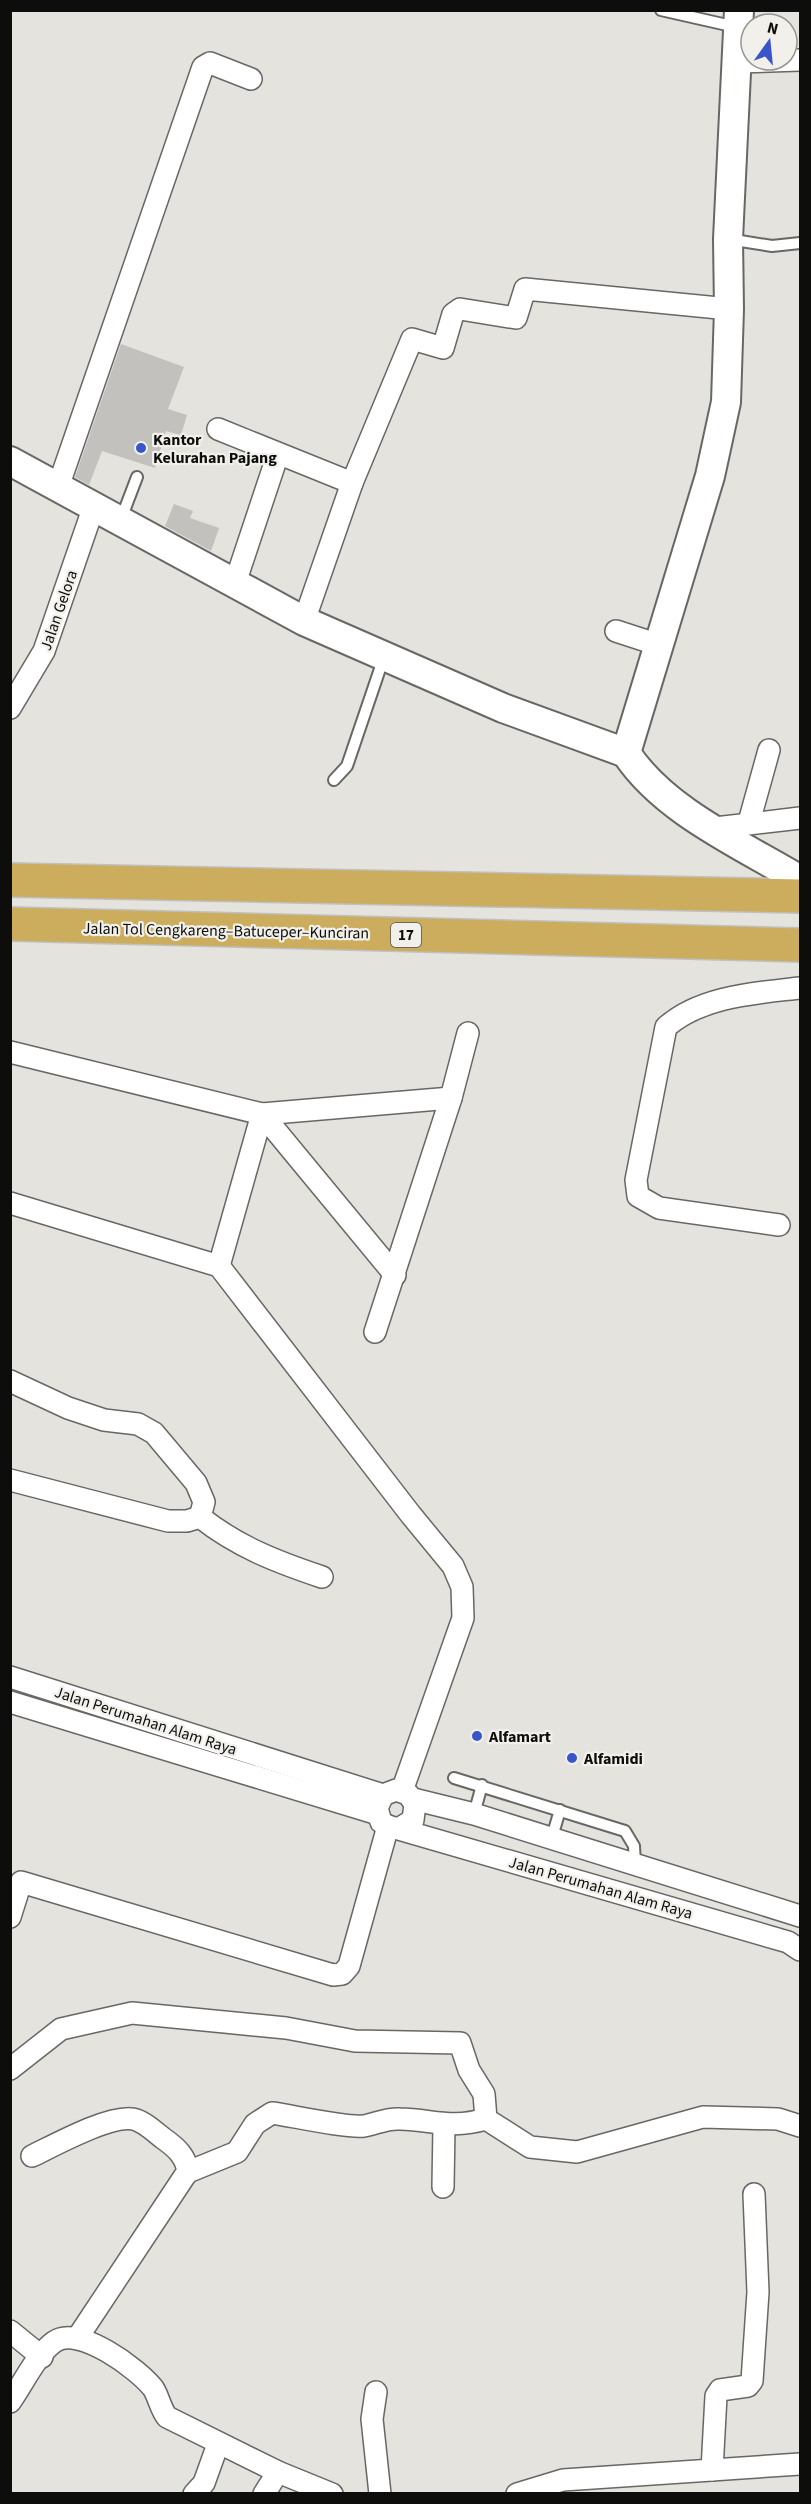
<svg xmlns="http://www.w3.org/2000/svg" width="811" height="2504" font-family="'Source Sans 3',sans-serif">
<style>
.building{fill:#c3c1bd}
.lines{fill:none;stroke-linecap:round;stroke-linejoin:round}
.lane-casing{stroke:#686763;stroke-width:14}
.street-casing{stroke:#686763;stroke-width:24}
.secondary-casing{stroke:#686763;stroke-width:32}
.highway-casing{stroke:#c0c0c0;stroke-width:36}
.lane{stroke:#fff;stroke-width:10}
.street{stroke:#fff;stroke-width:21}
.secondary{stroke:#fff;stroke-width:28}
.highway{stroke:#ccad5e;stroke-width:33}
.poi-dot{fill:#3955c7;stroke:#f2f0eb;stroke-width:2}
.labels{text-anchor:middle;stroke-width:4.5;stroke-linejoin:round;paint-order:stroke}
.shield{fill:#f2f0eb;stroke:#52514e;stroke-width:1.5}
.shield-label{font-size:15px;font-weight:bold;fill:#0d0d0b}
.poi-label{font-size:16px;font-weight:bold;fill:#0d0d0b;stroke:#f2f0eb;text-anchor:start}
.street-label{font-size:16px;fill:#0d0d0b;stroke:#f2f0eb}
</style>
<rect width="100%" height="100%" fill="#e5e3de"/>
<!-- building -->
<g class="building">
<path d="M121,344L184,367L168,409L187,415L181,435L166,431L155,468L102,451L89,485L75,477Z"/>
<path d="M174,504L193,511L190,518L219,528L211,551L165,526Z"/>
</g>
<g class="lines">
<defs>
<g id="lane">
<path d="M661,10L736,27"/>
<path d="M728,239L772,246L800,243"/>
<path d="M121,519L137,477"/>
<path d="M334,780L347,766L384,657"/>
<path d="M454,1778L625,1831L634,1846L635,1864"/>
<path d="M474,1814L482,1785"/>
<path d="M552,1837L560,1810"/>
</g>
<g id="street">
<path d="M739,62L800,60"/>
<path d="M218,429L352,483"/>
<path d="M58,487L203,67L210,63L251,79"/>
<path d="M235,583L278,454"/>
<path d="M304,621L352,483L412,339L443,348L453,314L460,309L516,318L525,289L729,309"/>
<path d="M616,631L659,645"/>
<path d="M10,708L44,651L94,506"/>
<path d="M749,822L769,750"/>
<path d="M715,828L800,818"/>
<path d="M10,1052L262,1114L395,1275"/>
<path d="M10,1203L219,1266L411,1515L453,1566L462,1587L463,1618L402,1791"/>
<path d="M779,1225L659,1208L638,1196L636,1180L666,1027C701,996 756,993 800,988"/>
<path d="M219,1266L262,1114L451,1098"/>
<path d="M375,1332L451,1098L468,1033"/>
<path d="M10,1381L68,1408L104,1420L138,1424L154,1433L196,1483L204,1502L200,1517"/>
<path d="M10,1480L168,1521H187L200,1517C238,1547 277,1562 322,1577"/>
<path d="M10,1677L383,1795"/>
<path d="M10,1702L378,1814"/>
<path d="M413,1799L474,1814L800,1916"/>
<path d="M400,1828L413,1820L415,1804L408,1794L396,1790L383,1795L377,1808L381,1822L388,1826L788,1942L800,1950"/>
<path d="M10,1917L21,1882L333,1975L342,1974L349,1966L388,1826"/>
<path d="M10,2069L61,2029L132,2013L286,2028L355,2041L460,2043L469,2070L484,2094L486,2119L530,2147L577,2152L703,2117L778,2119L800,2126"/>
<path d="M32,2156C55,2145 109,2115 133,2119C144,2121 156,2133 164,2139C177,2148 186,2157 188,2172"/>
<path d="M443,2187L444,2125"/>
<path d="M10,2331L42,2357"/>
<path d="M78,2337L184,2177L188,2172L237,2152L255,2124L272,2113C293,2116 346,2128 364,2126C376,2124 386,2118 400,2119C434,2120 451,2129 486,2119"/>
<path d="M376,2392L372,2419L380,2494"/>
<path d="M10,2402C23,2384 36,2355 54,2342C78,2324 138,2369 153,2388C159,2397 160,2408 167,2417L278,2472L332,2494"/>
<path d="M712,2470L716,2396L720,2390L748,2386L752,2381L758,2292L754,2194"/>
<path d="M194,2494L204,2483L218,2444"/>
<path d="M264,2494L278,2472"/>
<path d="M517,2494L563,2480L800,2464"/>
</g>
<g id="secondary">
<path d="M739,10L728,239L729,309L726,402L710,476L626,753C664,811 742,845 800,880"/>
<path d="M10,461L304,621L503,708L626,753"/>
</g>
<g id="highway">
<path d="M10,880L800,896"/>
<path d="M10,924L800,945"/>
</g>
</defs>
<!-- lane casing -->
<use href="#lane" class="lane-casing"/>
<!-- street casing -->
<use href="#street" class="street-casing"/>
<!-- secondary casing -->
<use href="#secondary" class="secondary-casing"/>
<!-- highway casing -->
<use href="#highway" class="highway-casing"/>
<!-- lane -->
<use href="#lane" class="lane"/>
<!-- street -->
<use href="#street" class="street"/>
<!-- secondary -->
<use href="#secondary" class="secondary"/>
<!-- highway -->
<use href="#highway" class="highway"/>
</g>
<!-- markers -->
<g class="poi-dot">
<circle cx="141" cy="448" r="6"/>
<circle cx="477" cy="1736" r="6"/>
<circle cx="572" cy="1758" r="6"/>
</g>
<g class="labels">
<!-- shield labels -->
<rect class="shield" x="391" y="923" width="30" height="24" rx="4.5"/>
<g class="shield-label">
<text x="406" y="940">17</text>
</g>
<!-- poi labels -->
<g class="poi-label">
<text x="153" y="445">Kantor<tspan x="153" dy="18">Kelurahan Pajang</tspan></text>
<text x="489" y="1742">Alfamart</text>
<text x="584" y="1764">Alfamidi</text>
</g>
<!-- street labels -->
<g class="street-label">
<text transform="translate(58 610) rotate(-71)" y="6">Jalan Gelora</text>
<text transform="translate(226 930) rotate(1)" y="6">Jalan Tol Cengkareng–Batuceper–Kunciran</text>
<text transform="translate(146 1720) rotate(18)" y="6">Jalan Perumahan Alam Raya</text>
<text transform="translate(601 1887) rotate(16)" y="6">Jalan Perumahan Alam Raya</text>
</g>
</g>
<!-- border -->
<rect width="811" height="2504" fill="none" stroke="#0d0d0b" stroke-width="24"/>
<!-- north arrow -->
<g transform="translate(769 42) rotate(15)"><circle r="28" fill="#f2f0eb" stroke="#969591" stroke-width="1.5"/>
<path d="M0-4.5L10 22L0 15L-10 22Z" fill="#3955c7"/>
<text y="-9" font-size="16" font-weight="bold" text-anchor="middle" fill="#0d0d0b">N</text>
</g>
</svg>
